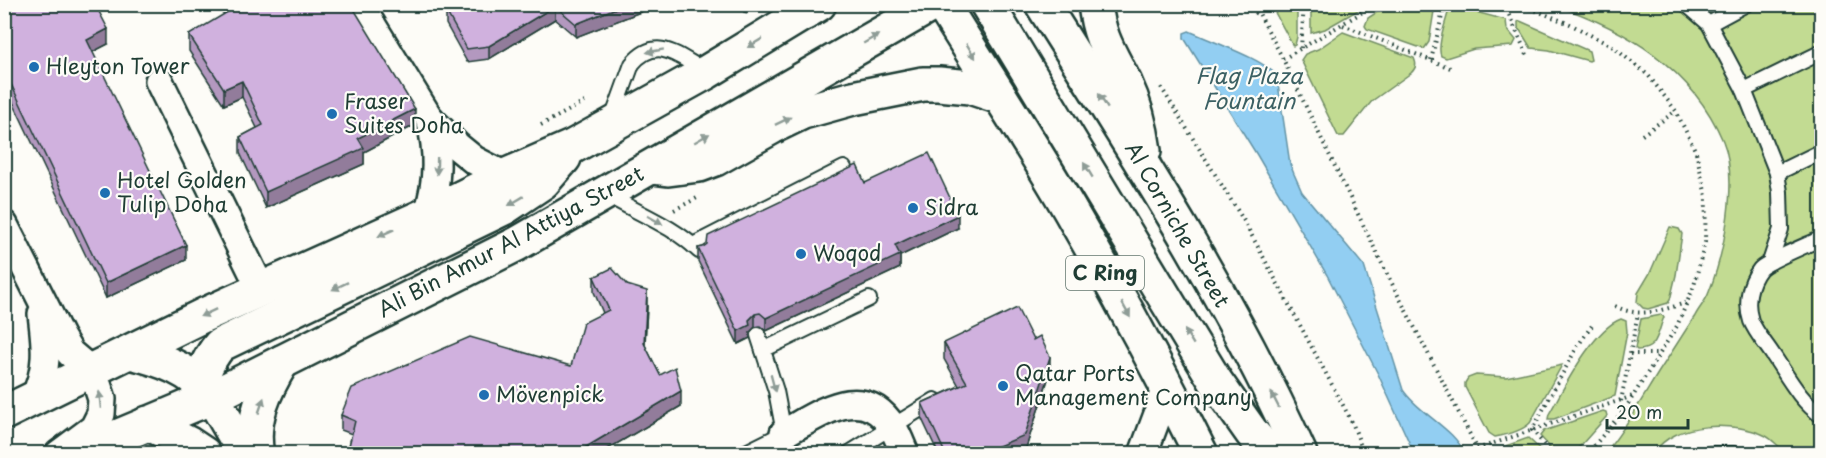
<svg xmlns="http://www.w3.org/2000/svg" width="1826" height="458" font-family="'Playpen Sans',sans-serif">
<style>
.green{fill:#c2db92;stroke:#708c63;stroke-width:1.5}
.water{fill:#92cef2;stroke:#6494a6;stroke-width:1.5}
.lines{fill:none;stroke-linecap:round;stroke-linejoin:round}
.lane-casing{stroke:#1f3d34;stroke-width:18}
.street-casing{stroke:#1f3d34;stroke-width:32}
.secondary-casing{stroke:#1f3d34;stroke-width:38}
.primary-casing{stroke:#1f3d34;stroke-width:38}
.highway-casing{stroke:#1f3d34;stroke-width:38}
.path{stroke:#1f3d34;stroke-width:4;stroke-dasharray:1.5 4.5;stroke-linecap:butt}
.lane{stroke:#fdfcf7;stroke-width:14}
.street{stroke:#fdfcf7;stroke-width:27}
.secondary{stroke:#fdfcf7;stroke-width:33}
.primary{stroke:#fdfcf7;stroke-width:33}
.highway{stroke:#fdfcf7;stroke-width:33}
.wall{fill:#b398bf;stroke:#1f3d34;stroke-width:1.5}
.shaded-wall{fill:#927c9b;stroke:#1f3d34;stroke-width:1.5}
.building{fill:#d0b1de;stroke:#1f3d34;stroke-width:1.5}
.oneway{fill:#8e9c96}
.poi-dot{fill:#1f6fb2;stroke:#fdfcf7;stroke-width:2}
.labels{text-anchor:middle;stroke-width:4.5;stroke-linejoin:round;paint-order:stroke}
.shield{fill:#fdfcf7;stroke:#62766e;stroke-width:1.5}
.shield-label{font-size:20px;font-weight:bold;fill:#1f3d34}
.poi-label{font-size:21px;fill:#1f3d34;stroke:#fdfcf7;text-anchor:start}
.street-label{font-size:21px;fill:#1f3d34;stroke:#fdfcf7}
.water-label{font-size:22px;font-style:italic;fill:#3c6164;stroke:#fdfcf7}
</style>
<rect width="100%" height="100%" fill="#fdfcf7"/>
<filter id="ink" filterUnits="userSpaceOnUse"><feTurbulence type="fractalNoise" baseFrequency=".0167" numOctaves="2"/><feDisplacementMap in="SourceGraphic" scale="12" xChannelSelector="R" yChannelSelector="G"/><feConvolveMatrix kernelMatrix="1 2 1 2 8 2 1 2 1" color-interpolation-filters="sRGB"/></filter>
<g filter="url(#ink)">
<!-- green -->
<g class="green">
<path d="M1271,5H1297V37L1295,45L1293,46Z"/>
<path d="M1311,5V4L1367,5L1325,29L1311,33Z"/>
<path d="M1388,5H1435L1429,42L1424,49L1367,29L1365,26L1368,18Z"/>
<path d="M1555,5H1821V453C1814,453 1795,456 1789,453C1780,450 1774,440 1766,436C1736,421 1673,421 1654,453H1605C1626,428 1643,397 1660,370C1672,352 1683,334 1695,316C1699,308 1706,301 1709,292C1724,254 1739,179 1723,141C1692,68 1626,29 1555,5Z"/>
<path d="M1457,7L1506,20L1507,29L1516,40L1513,46L1474,49L1446,58L1441,56C1437,46 1445,24 1448,13L1450,9Z"/>
<path d="M1520,21L1589,51L1591,60L1589,61L1549,50L1531,48L1518,27V22Z"/>
<path d="M1343,32L1414,58C1417,65 1416,68 1411,73L1372,101L1344,136H1338L1301,60L1305,54L1318,49Z"/>
<path d="M1670,227L1679,229L1682,234L1676,275L1670,300L1668,303L1648,309L1643,308L1637,302L1638,293L1650,273Z"/>
<path d="M1661,315L1664,317C1657,334 1658,350 1637,350L1635,348L1641,319Z"/>
<path d="M1621,319L1626,321L1627,332L1615,396L1554,419H1548L1549,414C1564,388 1593,329 1621,319Z"/>
<path d="M1562,365L1530,423C1522,431 1506,435 1495,437L1489,433L1465,387V383L1468,378L1476,375L1506,377Z"/>
<path d="M1603,411L1606,412L1607,416L1574,453H1555L1540,436L1544,431Z"/>
<path d="M1528,438L1544,453H1501L1506,446Z"/>
</g>
<!-- water -->
<path class="water" d="M1189,31C1208,40 1269,61 1277,77L1290,164L1294,174L1302,192L1364,266L1403,390C1418,413 1456,430 1464,453H1414L1378,374L1327,275L1257,155L1184,38V33Z"/>
<g class="lines">
<defs>
<g id="lane">
<path d="M1686,4L1709,24L1744,90L1777,173L1780,192L1781,229L1770,262"/>
<path d="M1709,24L1746,4"/>
<path d="M1744,90L1822,52"/>
<path d="M612,119L632,64C657,34 679,57 705,71"/>
<path d="M1777,173L1822,151"/>
<path d="M606,194C637,213 672,225 699,251"/>
<path d="M1822,238C1810,244 1767,261 1760,269C1749,283 1745,303 1751,321C1756,333 1766,344 1773,355C1788,377 1800,401 1822,416"/>
<path d="M693,245L844,168"/>
<path d="M763,350L869,299"/>
<path d="M742,454L784,433L776,391L758,335"/>
<path d="M848,454L935,400"/>
<path d="M1710,454H1734"/>
</g>
<g id="street">
<path d="M359,4L429,118L458,147L474,160L505,176"/>
<path d="M159,81L261,289"/>
<path d="M428,214C438,181 439,152 430,119"/>
<path d="M4,225L60,336L70,353L90,370L97,384L102,399L101,414L94,428L59,454"/>
<path d="M34,399C49,369 46,346 42,314"/>
<path d="M784,433C820,414 863,380 893,428C898,436 901,445 905,454"/>
<path d="M1143,454L1158,414L1166,383"/>
</g>
<g id="secondary">
<path d="M130,352C160,359 193,370 211,396C224,415 233,435 246,454"/>
<path d="M148,423L189,444L204,454"/>
<path d="M257,454C250,420 265,390 282,362"/>
</g>
<g id="primary">
<path d="M198,403C198,382 207,360 220,345L504,208L543,182L564,158"/>
<path d="M4,413L204,315L428,214L505,176L572,147L707,72L819,4"/>
<path d="M76,454L212,397L517,244L933,4"/>
</g>
<g id="highway">
<path d="M942,4C987,77 1034,147 1076,221C1120,297 1162,375 1201,454"/>
<path d="M987,4L1216,382L1252,433L1270,454"/>
<path d="M1042,4C1134,150 1229,296 1300,454"/>
<path d="M1095,4C1099,39 1110,53 1125,83C1135,104 1141,128 1144,151"/>
<path d="M805,13L809,4"/>
<path d="M652,167L668,169L699,165L715,159L772,127L803,112L853,98L923,84H939L970,87L1000,97"/>
</g>
</defs>
<!-- lane casing -->
<use href="#lane" class="lane-casing"/>
<!-- street casing -->
<use href="#street" class="street-casing"/>
<!-- secondary casing -->
<use href="#secondary" class="secondary-casing"/>
<!-- primary casing -->
<use href="#primary" class="primary-casing"/>
<!-- highway casing -->
<use href="#highway" class="highway-casing"/>
<!-- path -->
<g class="path">
<path d="M1239,4L1259,15"/>
<path d="M1254,4L1283,59L1385,270L1480,454"/>
<path d="M1504,4L1528,57"/>
<path d="M1519,4L1570,24L1613,47L1648,75L1676,111L1696,152L1706,196L1705,242L1694,286L1677,326L1625,409L1587,454"/>
<path d="M745,13L747,4"/>
<path d="M1343,25L1453,69"/>
<path d="M1301,48L1304,4"/>
<path d="M1283,59L1376,4"/>
<path d="M1431,60L1445,4"/>
<path d="M1161,87L1244,221L1352,422L1364,454"/>
<path d="M541,125L585,102"/>
<path d="M1642,135L1676,111"/>
<path d="M674,210L699,197"/>
<path d="M1615,306C1640,319 1661,310 1686,303"/>
<path d="M1630,354H1659"/>
<path d="M1621,401L1638,313"/>
<path d="M1477,449L1633,396"/>
<path d="M1552,454L1532,430L1577,347L1593,324"/>
</g>
<!-- lane -->
<use href="#lane" class="lane"/>
<!-- street -->
<use href="#street" class="street"/>
<!-- secondary -->
<use href="#secondary" class="secondary"/>
<!-- primary -->
<use href="#primary" class="primary"/>
<!-- highway -->
<use href="#highway" class="highway"/>
</g>
<!-- wall -->
<g class="wall">
<path d="M4,4L108,44L92,52L186,260L106,298L9,94L7,95L4,90Z"/>
<path d="M447,4H661L576,37L555,19L489,59L467,62L446,24V11L449,9Z"/>
<path d="M189,35L415,125L364,152V164L266,208L240,153V137L257,128L242,97L224,105L189,51Z"/>
<path d="M865,183L958,228L900,256V268L766,331L760,326L755,327L750,332V338L738,344L698,261V248L703,247Z"/>
<path d="M594,277L627,285L647,306L645,345L660,375L681,406L601,453H349V446L352,434L341,430V415L571,366L603,313L594,292Z"/>
<path d="M944,343L1050,373L1025,451L1018,453H938L922,419V403L959,386L944,359Z"/>
</g>
<!-- shaded-wall -->
<g class="shaded-wall">
<path d="M626,4H661L576,37V24Z"/>
<path d="M555,6V19L489,59V46Z"/>
<path d="M108,29V44L87,55V40Z"/>
<path d="M9,80V94L7,95V81Z"/>
<path d="M242,81V97L224,105V89Z"/>
<path d="M415,109V125L364,152V164L266,208V192L358,138Z"/>
<path d="M958,215V228L900,256V268L766,331V318L895,245Z"/>
<path d="M186,245V260L106,298V283Z"/>
<path d="M647,291V306L644,358V343Z"/>
<path d="M755,314V327L750,332V338L738,344V331Z"/>
<path d="M1050,357V373L1025,451L1018,453H982Z"/>
<path d="M681,391V406L601,453H576Z"/>
</g>
<!-- building -->
<g class="building">
<path d="M4,4H95L108,29L87,40L186,245L106,283L9,80L7,81L4,75Z"/>
<path d="M241,4H351L415,109L358,138L364,148L266,192L240,137L263,125L242,81L224,89L189,35Z"/>
<path d="M454,4H626L576,24L555,6L489,46L467,49L446,11L455,6Z"/>
<path d="M929,153L958,215L895,245L900,255L766,318L760,313L755,314L749,320L750,325L738,331L698,248L703,247L707,244L708,236L857,165L865,183Z"/>
<path d="M612,268L627,285L647,291L644,343L660,375L675,367L681,391L576,453H494L486,451L485,453H370L349,446L355,421L341,415L352,388L470,337L571,366L583,323L609,310L594,277Z"/>
<path d="M1017,308L1033,340L1040,336L1050,357L1025,435L982,453H945L922,403L967,383L944,343Z"/>
<path d="M888,446L892,453H880Z"/>
</g>
<!-- one-way arrows -->
<defs><path id="oneway-solid" d="M-6-.8H1V-3.2L6.5 0L1 3.2V.8H-6Z" transform="scale(1.5)"/></defs>
<g class="oneway">
<use href="#oneway-solid" transform="translate(871 39) rotate(-30)"/>
<use href="#oneway-solid" transform="translate(755 43) rotate(149)"/>
<use href="#oneway-solid" transform="translate(655 51) rotate(170)"/>
<use href="#oneway-solid" transform="translate(971 51) rotate(58)"/>
<use href="#oneway-solid" transform="translate(1103 101) rotate(-122)"/>
<use href="#oneway-solid" transform="translate(783 121) rotate(-26)"/>
<use href="#oneway-solid" transform="translate(702 138) rotate(-30)"/>
<use href="#oneway-solid" transform="translate(437 166) rotate(91)"/>
<use href="#oneway-solid" transform="translate(1088 170) rotate(-121)"/>
<use href="#oneway-solid" transform="translate(516 201) rotate(149)"/>
<use href="#oneway-solid" transform="translate(655 220) rotate(29)"/>
<use href="#oneway-solid" transform="translate(386 233) rotate(156)"/>
<use href="#oneway-solid" transform="translate(340 286) rotate(154)"/>
<use href="#oneway-solid" transform="translate(1126 310) rotate(61)"/>
<use href="#oneway-solid" transform="translate(208 313) rotate(155)"/>
<use href="#oneway-solid" transform="translate(1189 337) rotate(-121)"/>
<use href="#oneway-solid" transform="translate(773 383) rotate(75)"/>
<use href="#oneway-solid" transform="translate(100 400) rotate(-96)"/>
<use href="#oneway-solid" transform="translate(1275 400) rotate(-117)"/>
<use href="#oneway-solid" transform="translate(261 406) rotate(-71)"/>
</g>
</g>
<!-- markers -->
<g class="poi-dot">
<circle cx="34" cy="67" r="6"/>
<circle cx="332" cy="114" r="6"/>
<circle cx="105" cy="193" r="6"/>
<circle cx="913" cy="208" r="6"/>
<circle cx="801" cy="254" r="6"/>
<circle cx="1003" cy="386" r="6"/>
<circle cx="484" cy="395" r="6"/>
</g>
<g class="labels">
<!-- shield labels -->
<rect class="shield" x="1066" y="256" width="78" height="34" rx="4.5"/>
<g class="shield-label">
<text x="1105" y="280">C Ring</text>
</g>
<!-- poi labels -->
<g class="poi-label">
<text x="46" y="74">Hleyton Tower</text>
<text x="344" y="109">Fraser<tspan x="344" dy="24">Suites Doha</tspan></text>
<text x="117" y="188">Hotel Golden<tspan x="117" dy="24">Tulip Doha</tspan></text>
<text x="925" y="215">Sidra</text>
<text x="813" y="261">Woqod</text>
<text x="1015" y="381">Qatar Ports<tspan x="1015" dy="24">Management Company</tspan></text>
<text x="496" y="402">Mövenpick</text>
</g>
<!-- street labels -->
<g class="street-label">
<text transform="translate(1177 225) rotate(60)" y="7">Al Corniche Street</text>
<text transform="translate(511 242) rotate(-28)" y="7">Ali Bin Amur Al Attiya Street</text>
</g>
<!-- water labels -->
<g class="water-label">
<text x="1249" y="84">Flag Plaza<tspan x="1249" dy="25">Fountain</tspan></text>
</g>
</g>
<!-- margin -->
<rect width="1826" height="458" fill="none" stroke="#fdfcf7" stroke-width="24"/>
<rect x="12" y="12" width="1802" height="434" fill="none" stroke="#1f3d34" stroke-width="2" filter="url(#ink)"/>
<!-- scale -->
<path d="M1607 419v9h81v-9" fill="none" stroke="#1f3d34" stroke-width="3"/>
<text x="1616" y="419" font-size="18" fill="#1f3d34" stroke="#fdfcf7" stroke-width="4.5" paint-order="stroke">20 m</text>
</svg>
